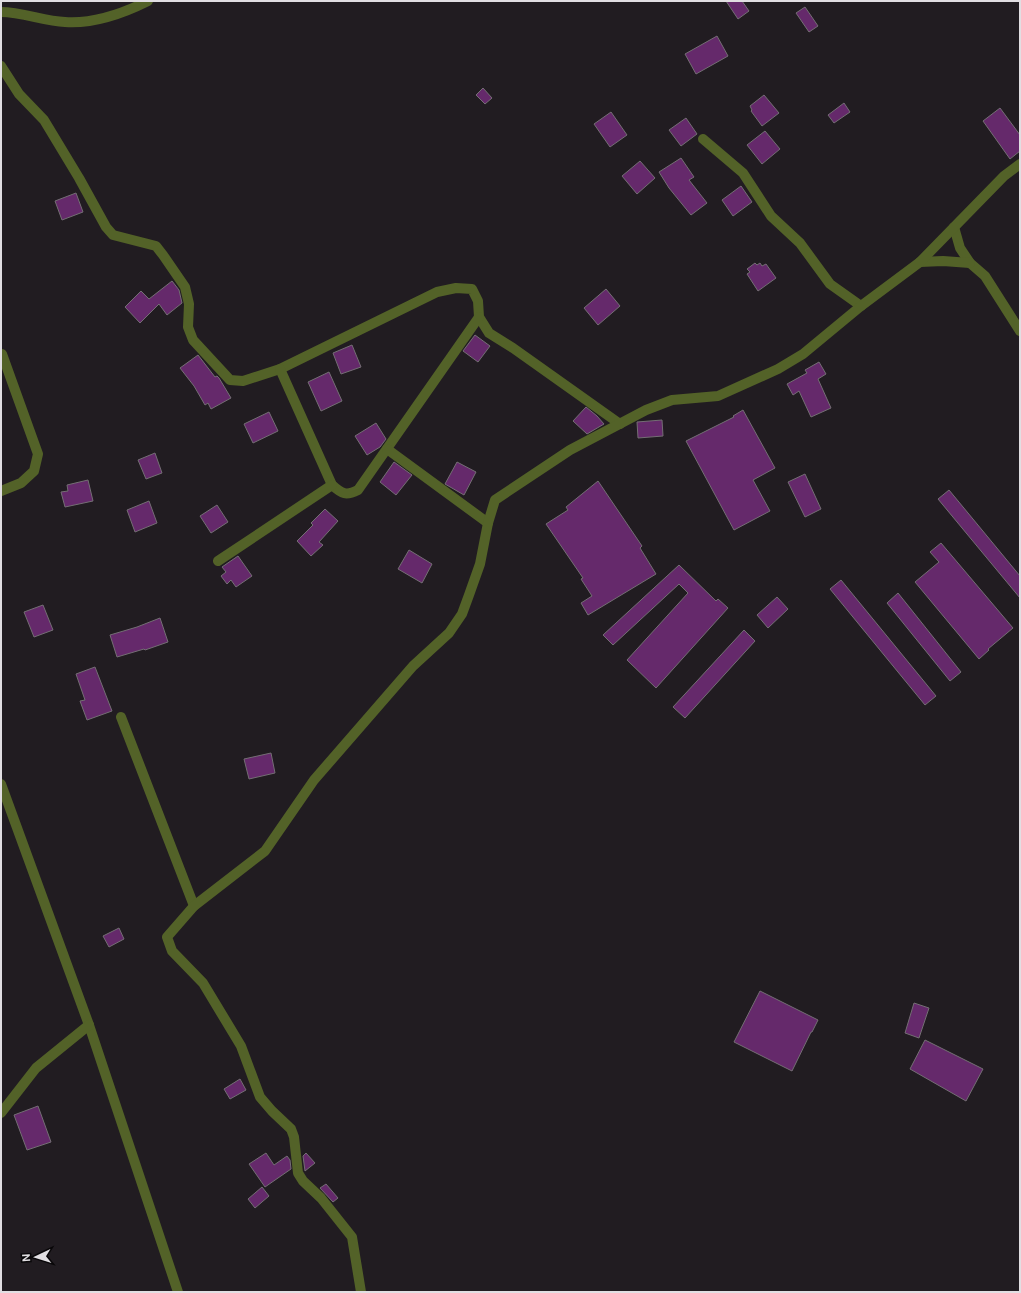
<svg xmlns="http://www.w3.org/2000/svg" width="1021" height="1293" font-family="'DM Sans',sans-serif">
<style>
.building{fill:#65296b;stroke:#746e74}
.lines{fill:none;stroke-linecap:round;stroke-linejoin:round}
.minor{stroke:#536228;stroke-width:10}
</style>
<rect width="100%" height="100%" fill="#211c21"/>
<!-- building -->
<g class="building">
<path d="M726,1H742L749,11L738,19Z"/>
<path d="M805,7L818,26L809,32L796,13Z"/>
<path d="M717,36L728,56L696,74L685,54Z"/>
<path d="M483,88L492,98L485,104L476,95Z"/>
<path d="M764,95L779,113L762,126L751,111L752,110L750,106Z"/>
<path d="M844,103L850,112L834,123L828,115Z"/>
<path d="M1000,108L1020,135V151L1010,159L983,121Z"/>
<path d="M611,112L627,135L610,147L594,124Z"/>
<path d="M686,118L697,134L681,146L669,130Z"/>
<path d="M765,131L780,149L762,164L747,145Z"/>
<path d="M681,158L694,177L689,180L707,203L691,215L669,188L659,172Z"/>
<path d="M640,161L655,178L637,194L622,176Z"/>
<path d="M741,186L752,202L733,216L722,200Z"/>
<path d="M76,193L83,212L62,220L55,201Z"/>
<path d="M755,263L757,265L760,263L762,266L766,264L776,278L758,291L747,274L750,272L747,269Z"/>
<path d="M172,281L179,290L182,303L167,315L159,304L140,323L125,307L141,291L149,299Z"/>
<path d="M606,289L620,306L598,325L584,308Z"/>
<path d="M475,335L490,346L478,362L463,351Z"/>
<path d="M352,345L361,367L341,374L333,353Z"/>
<path d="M198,355L215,377L217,376L219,378L231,398L211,409L208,403L205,405L194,386L180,368Z"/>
<path d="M819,362L826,374L818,379L831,408L811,417L799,391L793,395L787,384L807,373L805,370Z"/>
<path d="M329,372L342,401L321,411L308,382Z"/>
<path d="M586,407L597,416L604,424L587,434L573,421Z"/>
<path d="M743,410L775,468L753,480L770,511L734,530L686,441L734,417L733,416Z"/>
<path d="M269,412L278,431L253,443L244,424Z"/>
<path d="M662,420L663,436L638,438L637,422Z"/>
<path d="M376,423L386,439L380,447L367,455L355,436Z"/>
<path d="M155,453L162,473L146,479L138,460Z"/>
<path d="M394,462L412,475L396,495L380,482Z"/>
<path d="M457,462L476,472L464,495L445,484Z"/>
<path d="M805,474L821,509L805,517L788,482Z"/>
<path d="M88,480L93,501L65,507L61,492L68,491L67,485Z"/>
<path d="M598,481L642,546L640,548L656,574L588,615L581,603L592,596L581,579L583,578L546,524L568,510L566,507Z"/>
<path d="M949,490L1020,576V598L938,499Z"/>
<path d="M149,501L157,523L135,532L127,510Z"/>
<path d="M217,505L228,522L211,533L200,516Z"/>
<path d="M325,509L338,521L319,542L323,545L311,556L297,541L313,525L311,523Z"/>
<path d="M941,543L1013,628L988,649L989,650L979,659L915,582L939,562L930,552Z"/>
<path d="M409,550L432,564L422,583L398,569Z"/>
<path d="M238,556L252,576L236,587L231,580L227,584L221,576L226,572L222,567Z"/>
<path d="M679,565L716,601L718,599L728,608L656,688L627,660L688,593L679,584L613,645L603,635Z"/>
<path d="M841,580L936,696L925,705L830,589Z"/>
<path d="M898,593L961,672L950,681L887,603Z"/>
<path d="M777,597L788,609L768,628L757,615Z"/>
<path d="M43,605L53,630L34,637L24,612Z"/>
<path d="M160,618L168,642L145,650L144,649L117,657L110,635L137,627Z"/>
<path d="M744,630L755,641L685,718L673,707Z"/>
<path d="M95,667L112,711L87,720L80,701L85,700L76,674Z"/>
<path d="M271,753L275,773L249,779L244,759Z"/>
<path d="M119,928L124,939L109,947L103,936Z"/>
<path d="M760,991L818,1020L812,1032H811L792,1071L734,1042Z"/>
<path d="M914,1003L929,1008L919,1038L905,1033Z"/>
<path d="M925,1040L983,1069L966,1101L910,1069Z"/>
<path d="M240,1079L246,1090L230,1099L224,1089Z"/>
<path d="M38,1106L51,1142L27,1150L14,1115Z"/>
<path d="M266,1153L274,1165L287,1156L290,1160L291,1169L265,1187L249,1164Z"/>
<path d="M306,1153L315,1163L305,1171L303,1156Z"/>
<path d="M326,1184L338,1198L333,1202L320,1188Z"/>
<path d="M262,1187L269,1196L255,1208L248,1199Z"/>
</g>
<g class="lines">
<!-- minor -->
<g class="minor">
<path d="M1,12C22,12 44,21 65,22C94,24 122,14 148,1"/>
<path d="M1,66L19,94L44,120L79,178L106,227L113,235L156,246L163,255L185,287L189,304L188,327L193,340L230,380L243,381L280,369L437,292L456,288L472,289L478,301L479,317L489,333L513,348L620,424"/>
<path d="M703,139L743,173L771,216L800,243L830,284L861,306"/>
<path d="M954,227L960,248L970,263L985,276L1020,331"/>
<path d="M920,262L943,261L970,263"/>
<path d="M280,369L332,485C342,494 346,496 358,490L479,317"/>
<path d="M387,449L488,523"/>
<path d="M1,491L21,483L34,471L38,454L2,354"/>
<path d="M218,561L332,485"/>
<path d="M121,717L194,906"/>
<path d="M1,784L89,1025L178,1292"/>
<path d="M1,1113L36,1068L89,1025"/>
<path d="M361,1292L352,1237L321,1198L303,1181L298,1173L294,1137L291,1129L272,1111L260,1097L241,1046L203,983L172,951L167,937L194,906L265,851L314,780L413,666L449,633L462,614L469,595L480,564L488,523L495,500L570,450L646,410L672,400L718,396L778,369L803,354L861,306L920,262L1004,176L1020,164"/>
</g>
</g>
<!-- border -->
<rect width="1021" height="1293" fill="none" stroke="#e1dee2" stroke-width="4"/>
<!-- north arrow -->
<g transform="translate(36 1257) rotate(266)" stroke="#090709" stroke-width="3" paint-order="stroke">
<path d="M0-3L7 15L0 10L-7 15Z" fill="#e1dee2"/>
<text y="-6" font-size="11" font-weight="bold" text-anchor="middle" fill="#e1dee2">N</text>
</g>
</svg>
